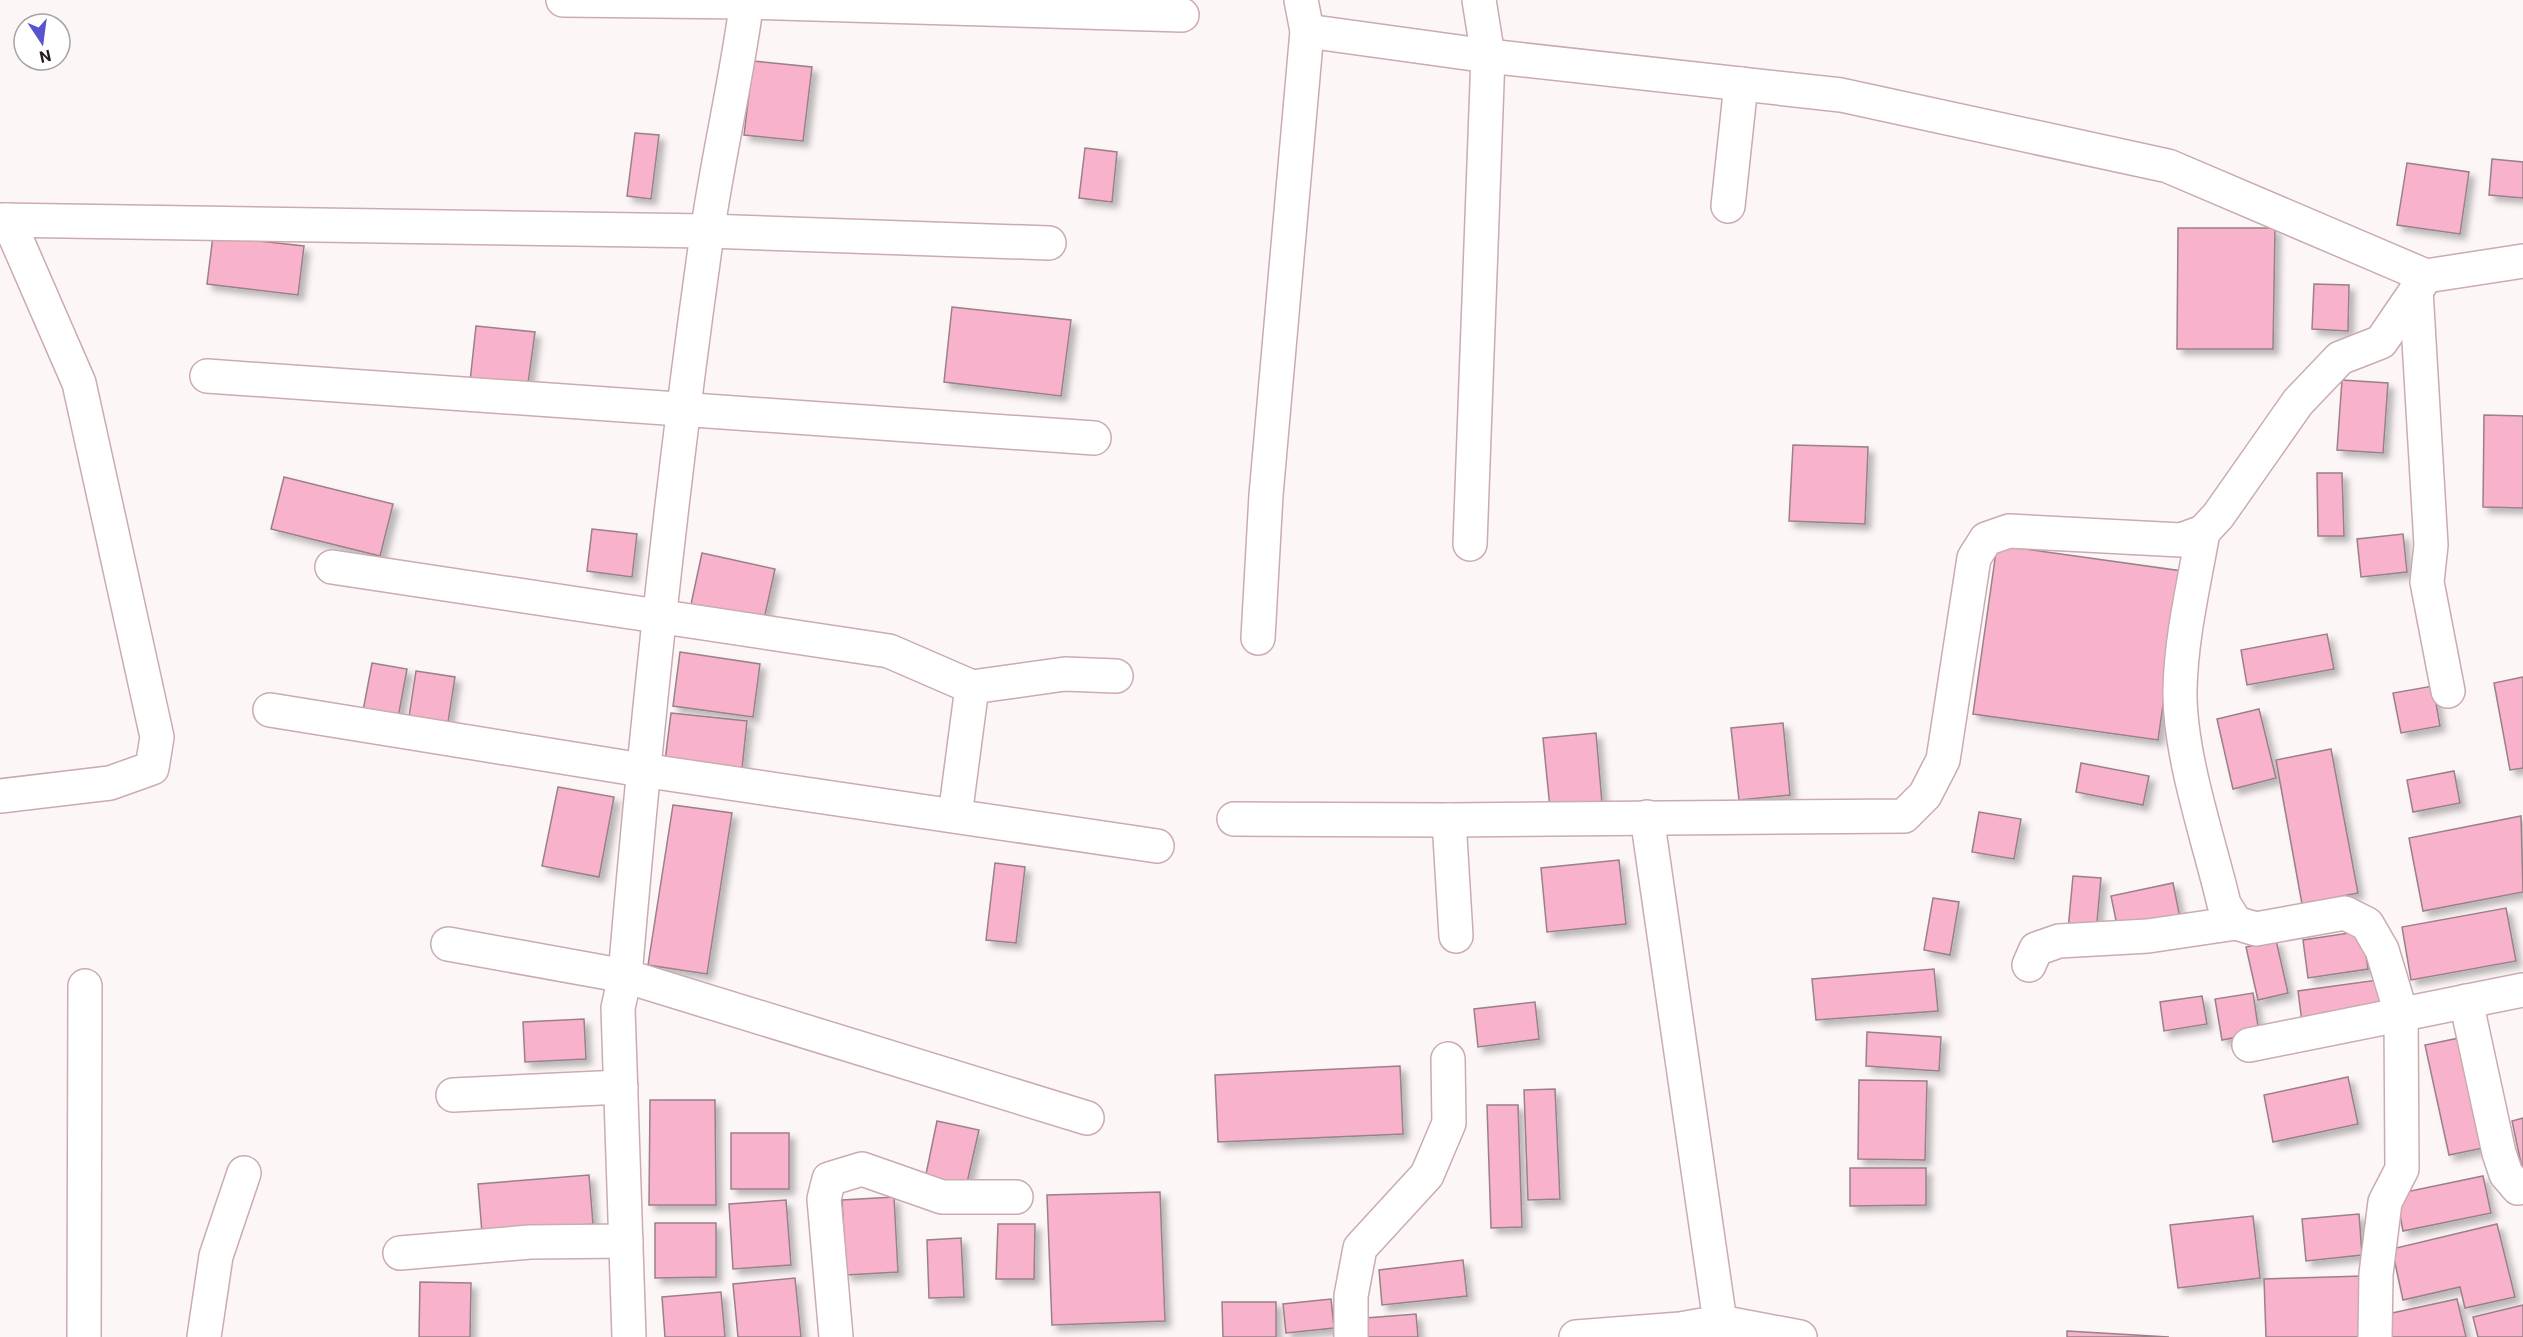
<svg xmlns="http://www.w3.org/2000/svg" width="2523" height="1337" font-family="Roboto,sans-serif">
<style>
.building{fill:#f9b2cc;stroke:#9a8089;stroke-width:1.5;filter:url(#shadow)}
.lines{fill:none;stroke-linecap:round;stroke-linejoin:round}
.minor-casing{stroke:#caacae;stroke-width:36}
.tertiary-casing{stroke:#caacae;stroke-width:36}
.minor{stroke:#fff;stroke-width:33}
.tertiary{stroke:#fff;stroke-width:33}
</style>
<defs>
<filter id="shadow"><feDropShadow dx="5.5" dy="5.5" stdDeviation="3" flood-color="#0004"/></filter>
</defs>
<rect width="100%" height="100%" fill="#fdf6f7"/>
<!-- building -->
<g class="building">
<path d="M753,61L812,67L803,141L744,135Z"/>
<path d="M635,133L659,135L651,199L627,196Z"/>
<path d="M1085,148L1117,152L1112,202L1079,198Z"/>
<path d="M2492,159L2523,162V198L2489,195Z"/>
<path d="M2407,163L2469,172L2460,234L2397,225Z"/>
<path d="M2178,228H2275L2273,349H2177Z"/>
<path d="M213,236L304,246L298,295L207,284Z"/>
<path d="M2314,284L2349,285L2348,331L2312,329Z"/>
<path d="M952,307L1071,320L1061,396L944,382Z"/>
<path d="M476,326L535,332L526,398L469,391Z"/>
<path d="M2342,380L2388,383L2383,453L2337,450Z"/>
<path d="M2484,415L2523,416V508L2483,507Z"/>
<path d="M1793,445L1868,447L1865,524L1789,521Z"/>
<path d="M2317,473H2342L2344,536H2318Z"/>
<path d="M284,477L393,504L380,556L271,529Z"/>
<path d="M592,529L637,534L632,577L587,571Z"/>
<path d="M2403,534L2407,572L2361,577L2357,539Z"/>
<path d="M1997,545L2182,571L2158,740L1973,714Z"/>
<path d="M702,553L775,569L763,624L690,609Z"/>
<path d="M2327,634L2334,669L2247,685L2241,650Z"/>
<path d="M680,652L760,664L753,717L673,706Z"/>
<path d="M372,663L407,669L398,718L363,711Z"/>
<path d="M416,671L455,677L448,722L409,717Z"/>
<path d="M2523,677V768L2510,770L2494,683Z"/>
<path d="M2433,686L2440,726L2401,733L2393,693Z"/>
<path d="M2259,709L2276,778L2233,789L2217,719Z"/>
<path d="M671,713L747,721L741,778L664,769Z"/>
<path d="M1783,723L1790,795L1739,800L1731,728Z"/>
<path d="M1596,733L1602,803L1550,808L1543,738Z"/>
<path d="M2331,749L2358,893L2302,904L2276,760Z"/>
<path d="M2081,763L2149,776L2143,805L2076,792Z"/>
<path d="M2454,771L2460,803L2413,812L2407,780Z"/>
<path d="M558,787L614,797L599,877L542,866Z"/>
<path d="M673,805L732,813L707,974L648,965Z"/>
<path d="M1979,812L2021,819L2014,859L1972,852Z"/>
<path d="M2521,816L2523,892L2423,911L2409,838Z"/>
<path d="M1619,860L1626,924L1547,932L1541,868Z"/>
<path d="M995,863L1025,867L1016,943L986,940Z"/>
<path d="M2073,876L2101,878L2096,932L2068,930Z"/>
<path d="M2173,883L2180,918L2118,930L2111,896Z"/>
<path d="M1933,898L1959,902L1950,955L1924,950Z"/>
<path d="M2506,908L2516,961L2411,980L2402,927Z"/>
<path d="M2362,931L2368,969L2308,978L2303,940Z"/>
<path d="M2276,940L2288,993L2258,1000L2246,947Z"/>
<path d="M1934,969L1938,1011L1816,1020L1812,979Z"/>
<path d="M2385,979L2389,1009L2302,1022L2298,991Z"/>
<path d="M2253,993L2259,1033L2222,1040L2215,999Z"/>
<path d="M2202,996L2207,1024L2164,1031L2160,1002Z"/>
<path d="M1535,1002L1539,1039L1478,1047L1474,1009Z"/>
<path d="M584,1019L586,1059L525,1062L523,1022Z"/>
<path d="M1867,1032L1941,1037L1939,1071L1866,1066Z"/>
<path d="M2459,1038L2483,1148L2449,1155L2425,1045Z"/>
<path d="M1400,1066L1403,1134L1218,1142L1215,1075Z"/>
<path d="M2348,1077L2358,1124L2273,1142L2264,1095Z"/>
<path d="M1859,1080L1927,1081L1925,1160L1858,1159Z"/>
<path d="M1555,1089L1560,1199L1528,1200L1524,1090Z"/>
<path d="M650,1100H715L716,1205H649Z"/>
<path d="M1487,1105H1518L1522,1227L1491,1228Z"/>
<path d="M2523,1118V1173L2512,1121Z"/>
<path d="M937,1121L979,1130L966,1187L925,1179Z"/>
<rect x="731" y="1133" width="58" height="56"/>
<path d="M1850,1168H1926V1205L1850,1206Z"/>
<path d="M589,1175L593,1224L482,1233L478,1184Z"/>
<path d="M2483,1176L2491,1213L2403,1231L2396,1194Z"/>
<path d="M1160,1192L1165,1321L1052,1325L1047,1195Z"/>
<path d="M894,1197L898,1272L846,1275L842,1200Z"/>
<path d="M786,1200L791,1265L733,1269L729,1204Z"/>
<path d="M2359,1214L2362,1255L2306,1261L2302,1219Z"/>
<path d="M2253,1216L2260,1278L2178,1288L2170,1225Z"/>
<path d="M655,1223H716V1277L655,1278Z"/>
<path d="M998,1224H1035L1034,1279H996Z"/>
<path d="M2497,1224L2515,1297L2465,1308L2460,1287L2403,1300L2392,1249Z"/>
<path d="M961,1238L964,1297L929,1298L927,1240Z"/>
<path d="M1463,1260L1467,1296L1382,1305L1379,1270Z"/>
<path d="M2363,1276L2364,1337H2266L2264,1279Z"/>
<path d="M795,1278L801,1337H738L733,1284Z"/>
<path d="M420,1282L471,1283L470,1337H419Z"/>
<path d="M721,1292L725,1337H665L662,1297Z"/>
<path d="M1331,1299L1334,1328L1286,1333L1283,1304Z"/>
<path d="M2457,1299L2466,1337H2383L2378,1316Z"/>
<path d="M1222,1302H1276V1337H1223Z"/>
<path d="M2523,1305V1337H2478L2473,1317Z"/>
<path d="M1416,1314L1418,1337H1354L1353,1319Z"/>
<path d="M2067,1331L2169,1337H2067Z"/>
</g>
<g class="lines">
<defs>
<g id="minor">
<path d="M563,0L747,2L1182,15"/>
<path d="M1307,31L1488,56L1841,95L2168,166L2426,276L2523,261"/>
<path d="M1728,206L1741,84"/>
<path d="M0,220L707,231L1049,243"/>
<path d="M2416,290L2431,545L2427,582L2448,691"/>
<path d="M207,376L1094,438"/>
<path d="M2203,532C2194,584 2181,637 2180,690C2179,755 2209,840 2224,904L2236,923L2256,929L2345,913L2367,924L2382,950L2401,1013L2402,1169L2385,1202L2376,1274L2375,1337"/>
<path d="M1470,544L1488,56L1479,0"/>
<path d="M332,567L889,651L972,687L1065,674L1116,676"/>
<path d="M1258,638L1266,495L1307,31L1301,0"/>
<path d="M270,710L642,770L1157,846"/>
<path d="M0,796L110,783L152,768L157,737L79,383L8,220"/>
<path d="M955,816L972,687"/>
<path d="M1647,817L1720,1322"/>
<path d="M1234,819L1449,820L1904,816L1925,795L1943,760L1974,558L1986,539L2009,531L2181,540L2203,532L2218,516L2298,402L2340,358L2381,342L2426,276"/>
<path d="M1449,820L1456,936"/>
<path d="M448,944L625,976L1087,1118"/>
<path d="M2029,965L2036,949L2059,941L2148,936L2236,923"/>
<path d="M2466,1001L2499,1153L2506,1174L2518,1188L2523,1187"/>
<path d="M2249,1045L2523,990"/>
<path d="M453,1095L621,1087"/>
<path d="M400,1253L530,1242L626,1241"/>
<path d="M84,1337L85,986"/>
<path d="M204,1337L216,1256L244,1173"/>
<path d="M629,1337L618,1008L625,976C646,728 672,481 707,234C718,156 737,78 747,0"/>
<path d="M836,1337L824,1199L829,1179L862,1169L942,1197H1016"/>
<path d="M1351,1337V1296L1360,1248L1427,1175L1449,1123L1448,1059"/>
</g>
<path id="tertiary" d="M1576,1337L1680,1329L1720,1322L1800,1337"/>
</defs>
<!-- minor casing -->
<use href="#minor" class="minor-casing"/>
<!-- tertiary casing -->
<use href="#tertiary" class="tertiary-casing"/>
<!-- minor -->
<use href="#minor" class="minor"/>
<!-- tertiary -->
<use href="#tertiary" class="tertiary"/>
</g>
<!-- north arrow -->
<g transform="translate(42 42) rotate(167)"><circle r="28" fill="#ffffff" stroke="#a8a3a4" stroke-width="1.5"/>
<path d="M0-4.5L10 22L0 15L-10 22Z" fill="#5754cc"/>
<text y="-9" font-size="16" font-weight="bold" text-anchor="middle" fill="#251a1b">N</text>
</g>
</svg>
